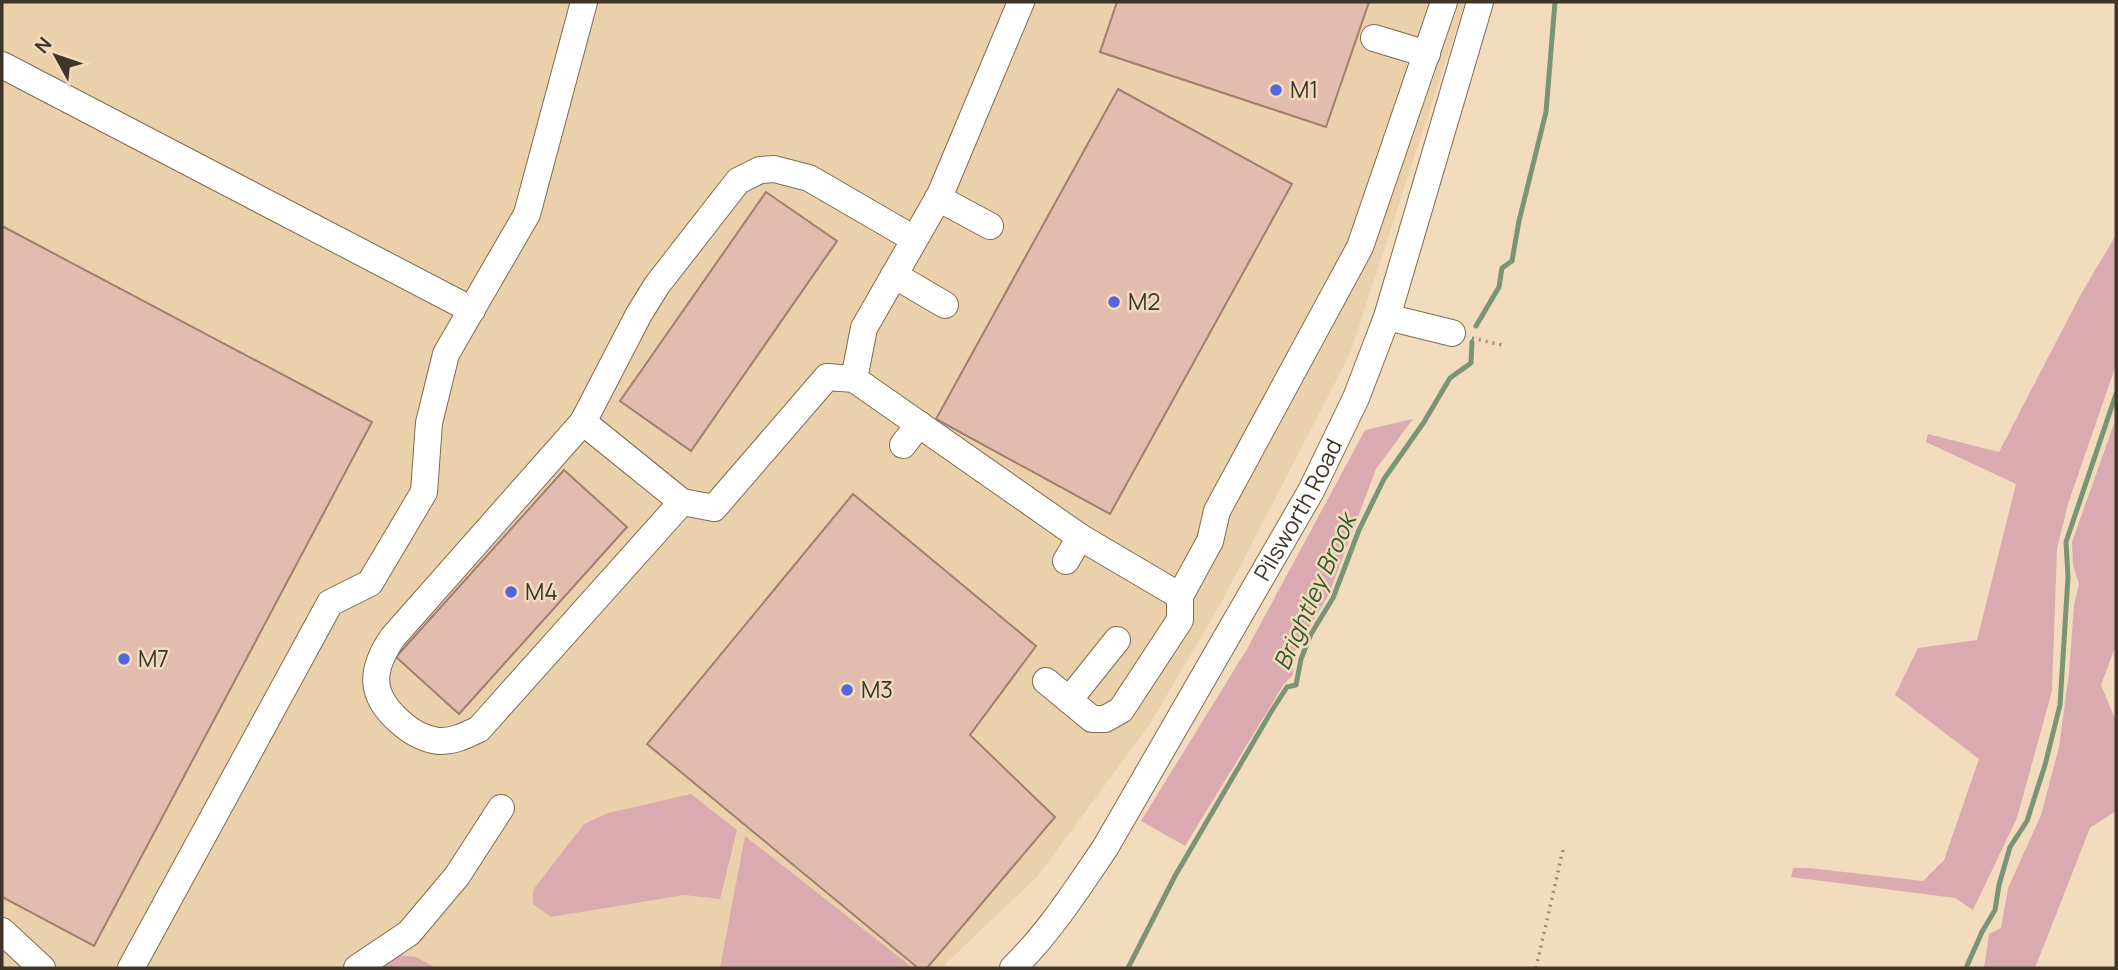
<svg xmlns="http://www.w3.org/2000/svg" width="2118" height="970" font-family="Manrope,sans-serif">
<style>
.built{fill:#ebd1ab}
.green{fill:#d9abb0}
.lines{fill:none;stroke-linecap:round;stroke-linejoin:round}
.stream{stroke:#7a9575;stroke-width:5}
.building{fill:#e2bcad;stroke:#a17e6f;stroke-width:2}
.minor-casing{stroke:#806b4f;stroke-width:28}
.path{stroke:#9b8b74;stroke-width:3.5;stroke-dasharray:2 5;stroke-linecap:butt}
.minor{stroke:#fff;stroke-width:26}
.poi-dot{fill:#5765dc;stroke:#f3dcbd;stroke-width:2.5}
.labels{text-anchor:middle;stroke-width:5;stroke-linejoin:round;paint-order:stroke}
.poi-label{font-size:23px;fill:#3e3528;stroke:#f3dcbd;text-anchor:start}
.street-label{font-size:23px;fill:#3e3528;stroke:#f3dcbd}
.water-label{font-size:24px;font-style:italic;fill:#335a2c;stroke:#f3dcbd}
</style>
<rect width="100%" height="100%" fill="#f3dcbd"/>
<!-- built -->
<path class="built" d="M2,2H1465L1350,354L1219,607L1148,727L1037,877L941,968H2Z"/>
<!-- green -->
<g class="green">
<path d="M2116,235V365L2068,504L2057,549L2052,691L2017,818L1973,910L1955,898L1791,877L1793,868H1809L1923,881L1944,860L1979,759L1895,695L1918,648L1977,640L2016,484L1926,442L1928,434L1999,452L2081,294Z"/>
<path d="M2116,418V645L2101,685L2116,721V811L2090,828L2035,968H1984L1989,934L2001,928L2008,888L2041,815L2059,747L2069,673L2074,605L2079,584L2073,565L2072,542Z"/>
<path d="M1413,419L1376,469L1329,594L1293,655V675L1284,684L1185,846L1141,821L1247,649L1365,430Z"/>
<path d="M691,794L737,830L720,899L684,895L551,917L533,904V890L584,824L608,813Z"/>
<path d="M745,836L913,968H720Z"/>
<path d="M399,955L416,957L436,968H374Z"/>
</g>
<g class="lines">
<!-- stream -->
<g class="stream">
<path d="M1476,326L1499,287L1502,268L1512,261L1519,221L1546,112L1555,2"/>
<path d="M1128,968L1175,876L1271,712L1287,687L1296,685L1301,659L1311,634L1333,598L1359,530L1384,479L1424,422L1450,378L1471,363L1472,342"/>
<path d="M1966,968L1982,932L1995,910L1999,885L2010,847L2027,821L2045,765L2060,705L2068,577L2066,542L2116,394"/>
</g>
</g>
<!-- building -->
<g class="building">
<path d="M1117,2H1369L1326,127L1100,52Z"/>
<path d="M1118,89L1292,184L1110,514L936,419Z"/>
<path d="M766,192L837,241L691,451L620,401Z"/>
<path d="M2,226L372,422L94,946L2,897Z"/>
<path d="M564,470L627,527L459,714L396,657Z"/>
<path d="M853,494L1036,646L970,735L1055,817L927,968H918L647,744Z"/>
</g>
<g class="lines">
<defs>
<g id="minor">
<path d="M1374,38L1427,54"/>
<path d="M2,65L472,310"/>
<path d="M938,198L990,226"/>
<path d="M894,275L945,305"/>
<path d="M1387,317L1452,333"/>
<path d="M854,379L864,328L940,195L1021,2"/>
<path d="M583,422L682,502L714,508L827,377L854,379L1080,537L1180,596L1210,541L1217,511L1360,247L1444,2"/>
<path d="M903,445L919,424"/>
<path d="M682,502L479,729C466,735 454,742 438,741C424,739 411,732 400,722C369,695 370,670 393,637L583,422L639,314L657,285L738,181L760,170L774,169L809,178L914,239"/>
<path d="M1066,561L1080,537"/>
<path d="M1046,681L1092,719H1105L1121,710L1180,620V596"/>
<path d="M1069,700L1117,640"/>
<path d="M2,931L42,968"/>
<path d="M131,968L330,603L370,583L424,492L429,423L446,354L527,214L584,2"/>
<path d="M357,968L409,933L457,876L501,808"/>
<path id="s1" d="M1013,968C1049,933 1077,889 1105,848L1311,491L1356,398L1387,317L1480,2"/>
</g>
</defs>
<!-- minor casing -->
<use href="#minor" class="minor-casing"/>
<!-- path -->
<g class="path">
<path d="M1472,338L1502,345"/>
<path d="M1536,968L1563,850"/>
</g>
<!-- minor -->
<use href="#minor" class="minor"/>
</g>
<!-- markers -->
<g class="poi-dot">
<circle cx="1276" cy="90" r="7"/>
<circle cx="1114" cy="302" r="7"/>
<circle cx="511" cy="592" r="7"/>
<circle cx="124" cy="659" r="7"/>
<circle cx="847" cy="690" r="7"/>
</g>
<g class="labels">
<!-- poi labels -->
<g class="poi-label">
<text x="1290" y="98">M1</text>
<text x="1128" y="310">M2</text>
<text x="525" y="600">M4</text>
<text x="138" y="667">M7</text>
<text x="861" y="698">M3</text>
</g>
<!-- street labels -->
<g class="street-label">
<text dy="8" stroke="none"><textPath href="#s1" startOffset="541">Pilsworth Road</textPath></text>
</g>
<!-- water labels -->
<g class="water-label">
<text transform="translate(1315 592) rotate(-66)" y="8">Brightley Brook</text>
</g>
</g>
<!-- border -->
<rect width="2118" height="970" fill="none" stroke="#3e3528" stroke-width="7"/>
<!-- north arrow -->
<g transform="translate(56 56) rotate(310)" stroke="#f3dcbd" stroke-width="5" paint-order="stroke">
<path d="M0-5L12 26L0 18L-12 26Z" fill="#3e3528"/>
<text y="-10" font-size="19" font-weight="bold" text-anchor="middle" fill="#3e3528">N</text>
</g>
</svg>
